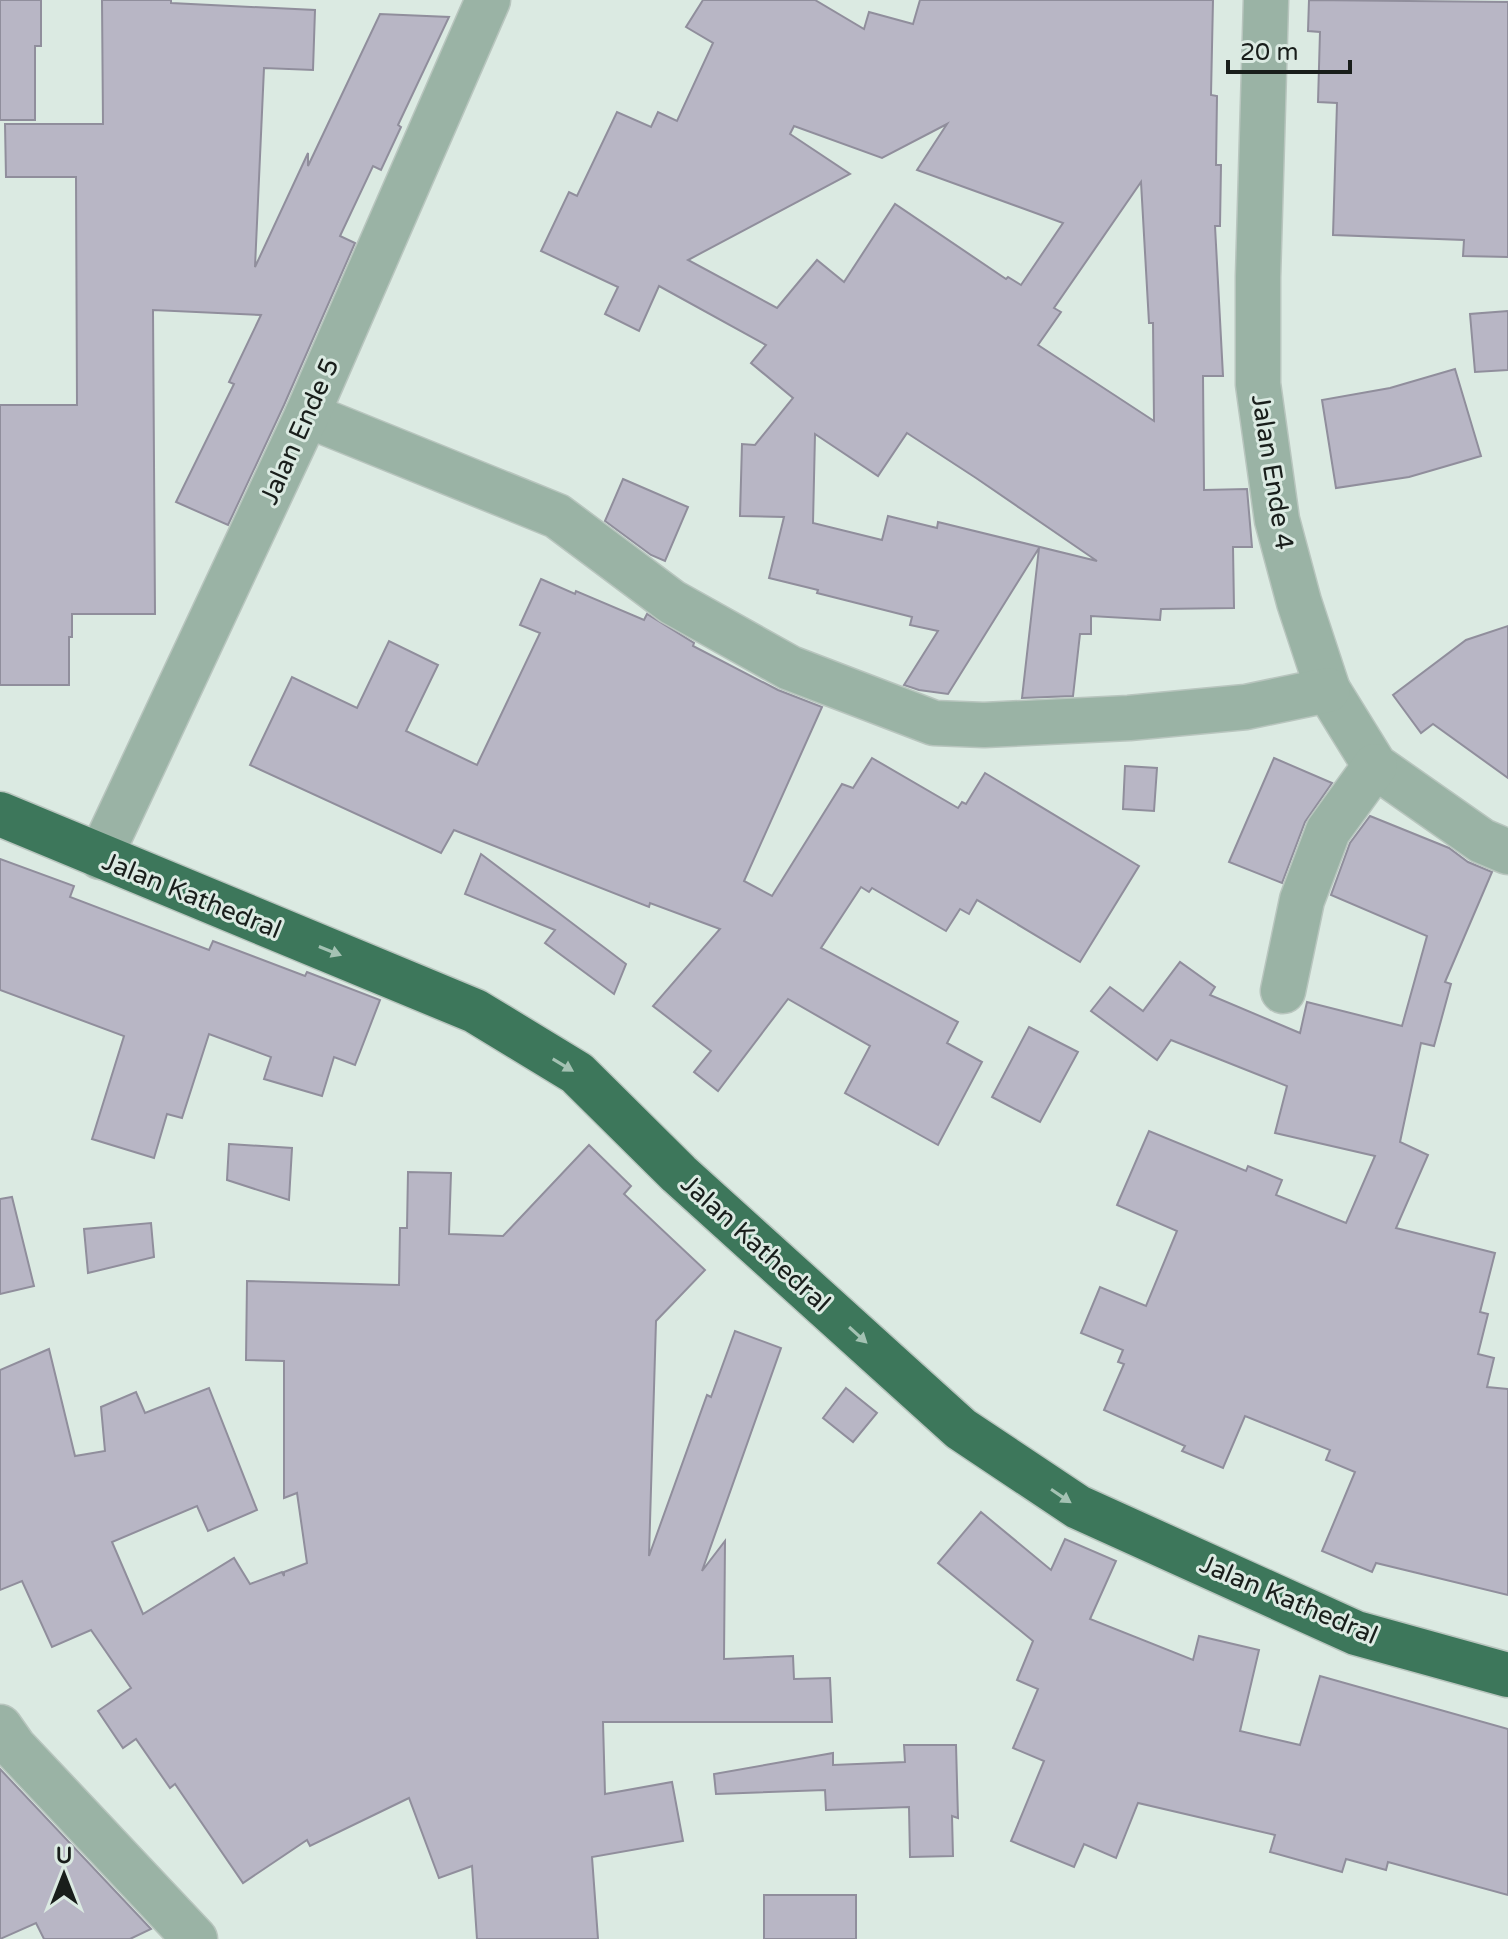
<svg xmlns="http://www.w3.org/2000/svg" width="1508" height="1939" font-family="'Varela Round',sans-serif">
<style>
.building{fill:#b8b6c5;stroke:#908e9c;stroke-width:2;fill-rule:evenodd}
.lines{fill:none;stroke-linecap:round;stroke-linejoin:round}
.minor-casing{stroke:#b8c5be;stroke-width:47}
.highway-casing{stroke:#b8c5be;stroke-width:47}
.minor{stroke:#9ab3a5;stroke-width:44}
.highway{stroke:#3d775b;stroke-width:44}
.oneway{fill:#a4c2b3}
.labels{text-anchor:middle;stroke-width:6;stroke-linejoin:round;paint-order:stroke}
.street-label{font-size:26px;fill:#191e1b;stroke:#dbeae2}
</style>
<rect width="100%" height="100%" fill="#dbeae2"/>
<!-- building -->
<g class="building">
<path d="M0,0H41V46H35V120H0Z"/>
<path d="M102,0H171V3L315,10L313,70L264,68L255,267L308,153V166L380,14L449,17L398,125L401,127L381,170L373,166L340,236L355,243L284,405L228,525L176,502L234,384L229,382L261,315L153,310L155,614H72V637H69V685H0V405H77L76,177H6L5,124H103Z"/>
<path d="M703,0H815L864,29L869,12L913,24L920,0H1213L1211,95L1217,96L1216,165H1221L1220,226H1215L1223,376H1203L1204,490L1247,489L1252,547H1233L1234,608L1161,609L1160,620L1091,616V634H1080L1073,696L1022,698L1039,548L948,694L919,690L904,685L938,631L910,625L912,617L817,593L818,590L769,578L784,517L740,516L742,444L755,445L793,398L751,363L766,345L659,286L639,331L605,314L618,287L541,251L569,192L577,196L617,112L651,127L658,112L677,121L713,43L686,27ZM947,124L917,170L1063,223L1021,285L1008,277L1006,279L895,204L844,282L817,260L777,308L688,260L850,174L790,134L794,126L882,158ZM1141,182L1149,323H1153L1154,421L1038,345L1061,312L1054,308ZM907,433L976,478L1097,561L938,522L937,528L888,516L882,540L813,523L815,434L878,476Z"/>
<path d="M1309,0L1508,2V257L1463,256L1464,240L1333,235L1337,103L1318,102L1320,32L1308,31Z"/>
<path d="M1508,311V370L1475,372L1470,314Z"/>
<path d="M1455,369L1481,456L1409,477L1336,488L1322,400L1390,388Z"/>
<path d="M623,479L688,507L665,561L651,555L605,521Z"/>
<path d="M541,579L575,594L576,591L644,620L647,614L694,643L693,646L778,690L822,707L744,881L772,896L842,784L853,788L872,758L958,808L962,802L966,804L985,773L1139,866L1080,962L977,900L969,914L960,909L946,931L872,888L869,892L861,887L821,948L958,1022L947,1043L982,1062L938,1145L845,1093L870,1046L788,999L718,1091L694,1072L711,1051L653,1006L720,929L650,903L649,907L454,830L441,853L250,765L292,677L357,708L389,641L438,665L406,731L477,765L540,633L520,625Z"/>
<path d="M1508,626V778L1433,724L1421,733L1393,695L1466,640Z"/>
<path d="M1274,758L1332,783L1305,822L1282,883L1229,862Z"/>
<path d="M1125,766L1157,768L1154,811L1123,809Z"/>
<path d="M1370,816L1449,848L1468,862L1492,872L1445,982L1451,984L1434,1046L1421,1043L1400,1142L1428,1155L1396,1228L1495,1253L1480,1312L1488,1314L1478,1354L1494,1358L1487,1387L1508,1389V1595L1376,1563L1372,1572L1322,1551L1355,1472L1326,1460L1330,1450L1245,1416L1223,1468L1182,1451L1185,1446L1104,1410L1124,1364L1118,1362L1123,1350L1081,1333L1100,1287L1146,1306L1177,1231L1117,1205L1149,1131L1246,1171L1248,1166L1282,1180L1276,1195L1346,1223L1375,1156L1275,1133L1287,1086L1171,1040L1157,1060L1091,1011L1110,987L1143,1011L1180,962L1215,987L1210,995L1300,1033L1307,1002L1402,1026L1427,936L1331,895L1350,843Z"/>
<path d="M481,854L626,964L614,994L545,943L555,930L465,894Z"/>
<path d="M0,859L74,886L70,897L209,950L213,941L305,976L307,972L380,1000L355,1065L334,1057L322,1096L264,1079L271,1057L209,1034L182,1118L167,1114L154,1158L92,1139L124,1036L0,990Z"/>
<path d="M1029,1027L1078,1052L1040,1122L992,1097Z"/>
<path d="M229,1144L292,1148L289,1200L227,1180Z"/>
<path d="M589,1145L631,1186L624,1194L705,1270L656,1321L649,1556L707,1395L711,1397L735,1331L781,1348L702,1571L725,1541L724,1659L793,1656L794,1679L830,1678L832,1722H603L605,1794L672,1782L683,1841L592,1857L598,1939H477L472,1866L439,1878L409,1798L310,1846L307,1840L243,1883L175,1784L170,1788L136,1739L123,1748L98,1711L131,1688L91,1630L52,1647L22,1581L0,1590V1370L49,1349L75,1456L105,1451L101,1407L136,1392L145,1413L209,1388L257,1510L208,1531L197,1506L112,1542L143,1614L234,1558L250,1584L282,1572L284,1576V1572L307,1563L297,1493L284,1498V1361L246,1360L247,1281L399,1285L400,1228H407L408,1172L451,1173L449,1234L503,1236Z"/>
<path d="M12,1197L34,1286L0,1294V1199Z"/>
<path d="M151,1223L154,1257L88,1273L84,1229Z"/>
<path d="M846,1388L877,1413L853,1442L823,1418Z"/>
<path d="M981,1512L1051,1570L1065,1539L1116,1561L1090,1619L1193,1660L1199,1636L1259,1650L1240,1731L1300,1745L1320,1676L1508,1729V1895L1388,1862L1386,1870L1346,1859L1342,1872L1270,1852L1275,1835L1138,1803L1116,1858L1084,1844L1074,1867L1011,1841L1044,1761L1013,1748L1038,1689L1017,1680L1033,1641L938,1563Z"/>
<path d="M904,1745H956L958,1818L952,1816L953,1856L910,1857L909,1807L826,1810L825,1790L716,1794L714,1774L833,1753V1765L905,1762Z"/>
<path d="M0,1769L151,1929L130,1939H44L36,1923L0,1939Z"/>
<rect x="764" y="1895" width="92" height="44"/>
</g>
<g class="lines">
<defs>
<g id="minor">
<path d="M1266,0L1258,277V384L1277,520L1299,602L1328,690L1375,766L1482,841L1508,852"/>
<path d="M307,415L557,516L672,602L790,668L934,723L984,725L1129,718L1246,707L1328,690"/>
<path d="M100,857L307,415L488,0"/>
<path d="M1283,991L1302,900L1328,831L1375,766"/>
<path d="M0,1727L14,1747L195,1939"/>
</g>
<path id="highway" d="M0,814L475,1011L577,1073L679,1174L961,1429L1078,1507L1356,1633L1508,1675"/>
</defs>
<!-- minor casing -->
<use href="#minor" class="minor-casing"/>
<!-- highway casing -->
<use href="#highway" class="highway-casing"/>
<!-- minor -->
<use href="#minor" class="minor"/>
<!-- highway -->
<use href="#highway" class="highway"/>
</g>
<!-- one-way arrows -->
<defs><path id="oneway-solid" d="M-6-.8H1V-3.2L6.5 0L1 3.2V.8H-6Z" transform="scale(2)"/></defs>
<g class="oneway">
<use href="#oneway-solid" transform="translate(330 951) rotate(22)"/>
<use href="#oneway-solid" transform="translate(563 1065) rotate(31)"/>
<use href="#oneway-solid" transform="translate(858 1335) rotate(42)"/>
<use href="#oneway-solid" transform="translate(1061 1496) rotate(34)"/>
</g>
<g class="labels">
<!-- street labels -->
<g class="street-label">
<text transform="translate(299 431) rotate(-66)" y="9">Jalan Ende 5</text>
<text transform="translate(1273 472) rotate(81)" y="9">Jalan Ende 4</text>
<text transform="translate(192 895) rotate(22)" y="9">Jalan Kathedral</text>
<text transform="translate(756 1243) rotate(42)" y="9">Jalan Kathedral</text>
<text transform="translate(1289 1599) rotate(23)" y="9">Jalan Kathedral</text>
</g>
</g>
<!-- north arrow -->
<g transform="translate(64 1875)" stroke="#dbeae2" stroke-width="6" paint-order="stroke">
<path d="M0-6L14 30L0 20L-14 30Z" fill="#191e1b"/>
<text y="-12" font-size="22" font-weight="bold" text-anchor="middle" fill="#191e1b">U</text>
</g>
<!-- scale -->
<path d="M1228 60v12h122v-12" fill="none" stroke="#191e1b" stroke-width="4"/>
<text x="1240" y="60" font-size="24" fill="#191e1b" stroke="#dbeae2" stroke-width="6" paint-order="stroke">20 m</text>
</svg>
